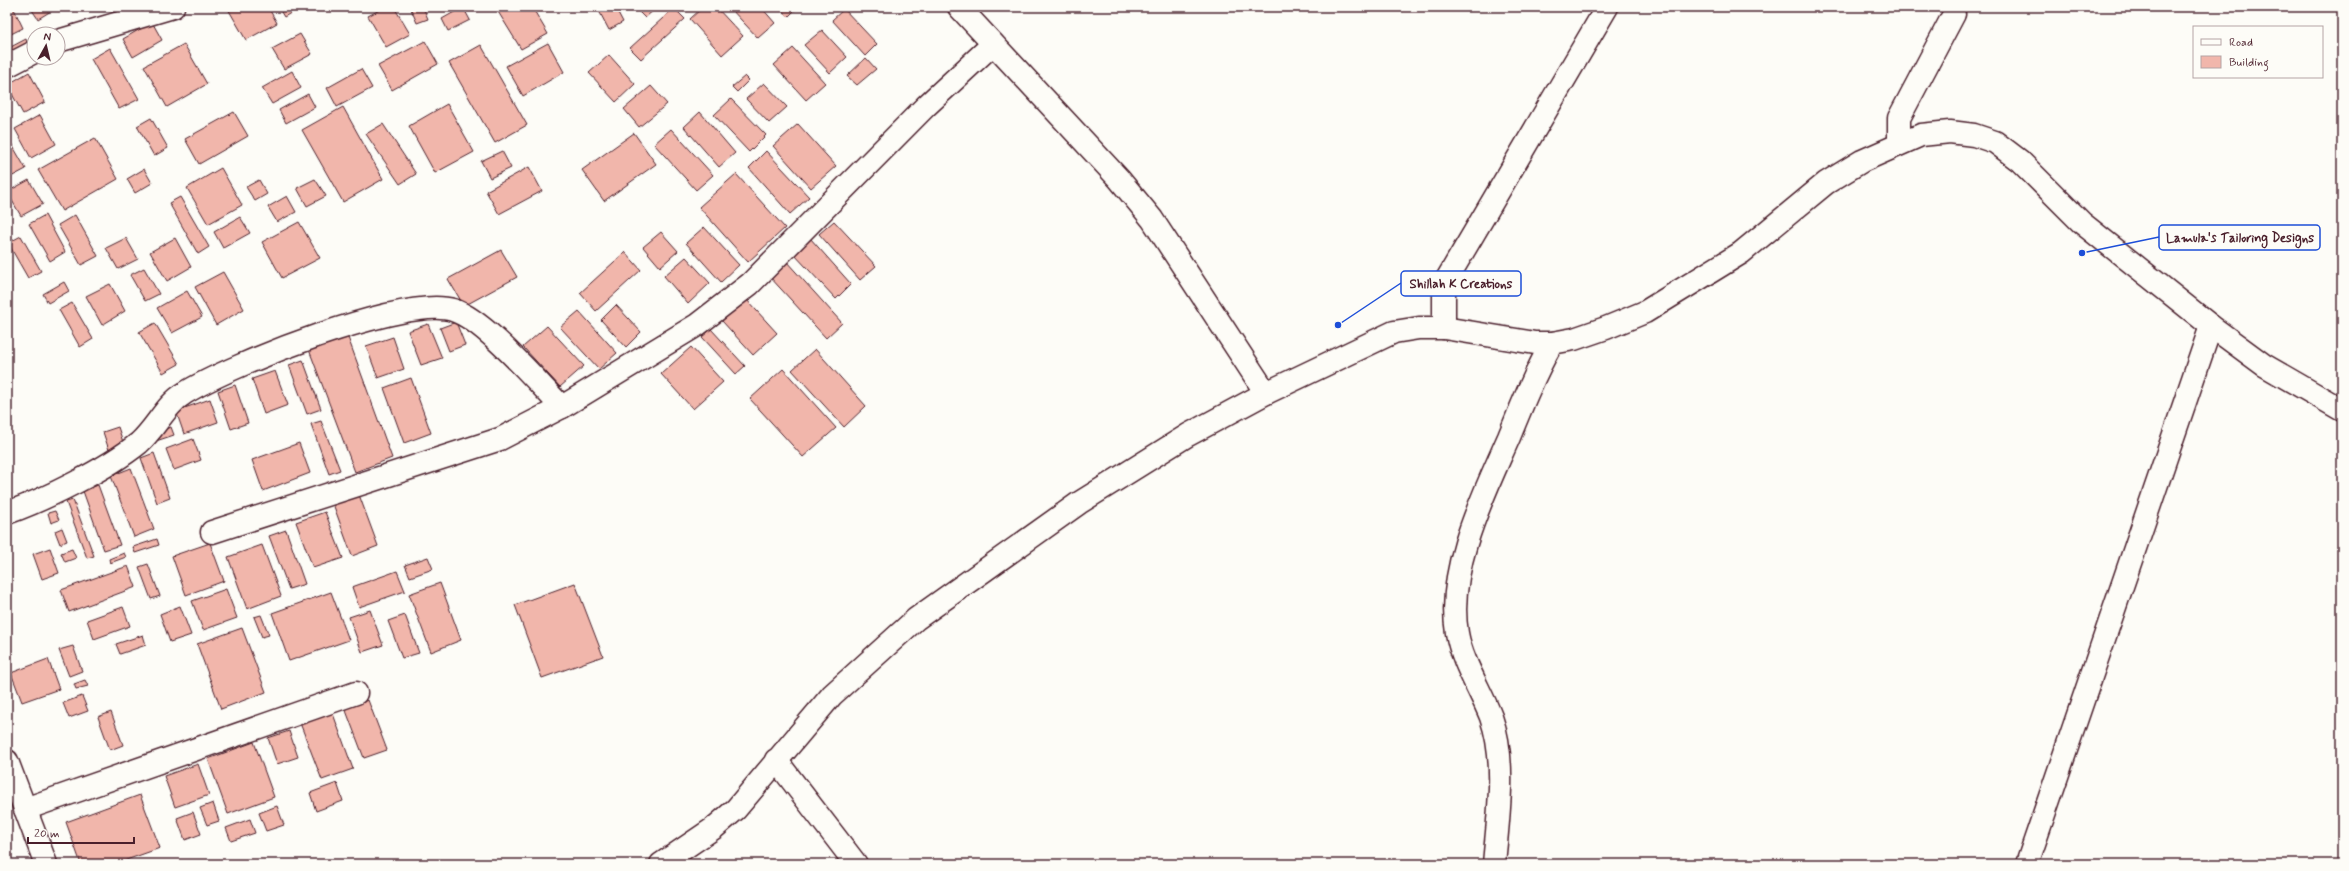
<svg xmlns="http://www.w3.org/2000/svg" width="2349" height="871" font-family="Mynerve,sans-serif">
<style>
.building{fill:#f1b6ab;stroke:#4a1f2b}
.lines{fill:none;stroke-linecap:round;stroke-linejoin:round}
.minor-casing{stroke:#4a1f2b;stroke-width:25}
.tertiary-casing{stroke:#4a1f2b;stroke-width:25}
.minor{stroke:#fdfcf7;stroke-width:22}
.tertiary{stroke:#fdfcf7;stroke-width:22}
.leader{fill:none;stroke:#1d4ed8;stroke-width:1.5}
.callout-dot{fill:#1d4ed8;stroke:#fdfcf7;stroke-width:1.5}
.callout{fill:#fdfcf7;stroke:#1d4ed8;stroke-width:1.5}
.callout-label{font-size:13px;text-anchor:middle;font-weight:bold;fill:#4a1f2b}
</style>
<rect width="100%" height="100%" fill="#fdfcf7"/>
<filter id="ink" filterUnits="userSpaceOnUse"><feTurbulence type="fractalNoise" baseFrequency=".025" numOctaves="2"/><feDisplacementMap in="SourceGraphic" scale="8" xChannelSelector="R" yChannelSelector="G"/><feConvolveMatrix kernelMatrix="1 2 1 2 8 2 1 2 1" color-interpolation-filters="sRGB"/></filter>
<g filter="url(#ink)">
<!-- building -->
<g class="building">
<path d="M7,7H13L23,28L7,36Z"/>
<path d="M30,7H55L56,8L38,19Z"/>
<path d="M227,7H268L277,23L246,40Z"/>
<path d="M278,7H295L296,10L284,17Z"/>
<path d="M385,7H394L410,34L386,47L368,16Z"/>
<path d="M410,7H423L428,19L417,23Z"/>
<path d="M463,7L470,20L448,31L442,19Z"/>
<path d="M502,7H532L548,34L521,49L497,10Z"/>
<path d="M597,7H615L623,22L609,30Z"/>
<path d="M644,7H657L645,18L639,12Z"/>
<path d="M703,7H716L743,36L722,55L690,19Z"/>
<path d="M729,7H761L775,23L758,38Z"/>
<path d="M779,7H798L788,17Z"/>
<path d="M674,8L685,19L641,59L630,48Z"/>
<path d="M844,9L877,44L865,56L832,20Z"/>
<path d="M152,22L162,40L133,57L123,39Z"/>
<path d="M822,30L847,57L830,73L804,45Z"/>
<path d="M300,34L312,54L284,69L272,49Z"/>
<path d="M26,39L27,43L8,54L7,49Z"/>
<path d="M425,41L438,64L392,90L378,66Z"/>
<path d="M548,43L564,72L523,96L506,66Z"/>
<path d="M184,44L207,84L167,107L144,66Z"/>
<path d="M481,45L527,125L495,143L449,63Z"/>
<path d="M110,48L139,99L119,109L91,59Z"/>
<path d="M793,48L825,83L806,100L774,65Z"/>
<path d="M609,55L635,84L616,102L589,73Z"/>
<path d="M866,58L876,69L857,85L847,76Z"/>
<path d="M361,69L372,88L337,107L327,88Z"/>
<path d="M292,71L301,88L272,104L262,88Z"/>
<path d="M29,72L45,102L23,114L7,85Z"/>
<path d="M745,76L749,80L737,92L732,87Z"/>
<path d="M764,83L787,107L769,123L746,99Z"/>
<path d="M651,86L667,104L639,127L624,109Z"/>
<path d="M308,94L315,107L286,123L279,110Z"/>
<path d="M731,99L766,135L749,152L714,115Z"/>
<path d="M447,104L474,152L435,173L409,126Z"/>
<path d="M343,107L383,179L343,202L302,130Z"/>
<path d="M234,112L248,136L199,164L185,139Z"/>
<path d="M700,112L735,153L719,167L684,127Z"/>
<path d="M40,115L56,144L31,158L15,129Z"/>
<path d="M151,118L168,148L154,156L137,126Z"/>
<path d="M383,124L416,174L400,184L366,134Z"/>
<path d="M798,124L836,166L811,188L773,146Z"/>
<path d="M671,129L713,175L696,190L654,144Z"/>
<path d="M634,133L656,164L604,201L582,170Z"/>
<path d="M95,138L118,179L62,211L38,170Z"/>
<path d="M11,143L26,169L7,179V145Z"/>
<path d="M502,151L511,168L490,178L481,161Z"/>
<path d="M766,151L809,197L790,214L749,168Z"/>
<path d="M529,167L542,191L499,214L486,191Z"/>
<path d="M221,168L242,205L208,224L187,188Z"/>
<path d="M144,169L152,183L135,193L127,179Z"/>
<path d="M736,174L785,228L748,262L699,207Z"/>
<path d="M315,179L326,196L307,206L297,188Z"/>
<path d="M29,180L43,204L21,216L7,192Z"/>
<path d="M259,180L267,194L255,201L246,187Z"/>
<path d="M287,196L296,212L277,222L268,207Z"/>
<path d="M180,197L209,247L198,254L169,203Z"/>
<path d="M45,215L65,252L50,261L29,224Z"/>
<path d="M75,215L98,256L81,265L58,225Z"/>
<path d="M240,217L250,233L223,248L214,232Z"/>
<path d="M834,221L876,266L860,280L819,234Z"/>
<path d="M299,222L320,258L282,278L262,242Z"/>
<path d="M704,227L739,265L721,282L686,243Z"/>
<path d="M661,232L678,251L660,267L643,247Z"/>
<path d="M21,236L41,271L28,278L8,243Z"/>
<path d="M126,238L138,259L118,269L106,248Z"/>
<path d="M175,238L191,267L167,281L150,252Z"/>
<path d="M810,238L851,284L836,299L793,253Z"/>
<path d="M501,250L517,277L464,306L448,279Z"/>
<path d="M625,252L641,270L596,311L580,293Z"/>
<path d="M686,257L710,283L688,304L664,276Z"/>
<path d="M786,261L842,323L826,338L769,276Z"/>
<path d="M144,268L159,294L145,301L130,275Z"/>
<path d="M223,272L244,309L216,325L195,287Z"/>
<path d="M64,282L69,291L48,303L43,294Z"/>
<path d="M110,284L125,311L102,325L86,296Z"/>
<path d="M187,291L202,317L172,333L157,308Z"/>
<path d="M746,299L777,333L753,355L722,321Z"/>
<path d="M72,303L93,339L80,347L59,310Z"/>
<path d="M616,305L641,332L626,347L601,320Z"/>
<path d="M579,311L617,353L599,369L560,327Z"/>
<path d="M456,322L465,345L449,351L440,328Z"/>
<path d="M155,323L179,364L163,373L139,332Z"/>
<path d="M428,324L442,358L421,365L408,331Z"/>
<path d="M547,326L584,366L560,387L523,347Z"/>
<path d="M711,329L745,366L736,374L702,337Z"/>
<path d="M346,332L392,458L355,472L308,347Z"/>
<path d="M393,337L404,369L378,378L366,346Z"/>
<path d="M691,347L723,382L693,409L661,374Z"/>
<path d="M815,349L866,406L844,427L792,370Z"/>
<path d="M303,360L321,409L307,414L289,365Z"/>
<path d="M783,369L836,428L803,457L750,399Z"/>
<path d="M275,371L288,405L264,414L252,379Z"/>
<path d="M411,378L431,433L404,443L384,388Z"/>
<path d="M235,385L248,423L231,429L218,391Z"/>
<path d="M210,399L218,422L184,434L176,411Z"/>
<path d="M321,421L340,470L329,474L311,424Z"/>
<path d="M118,427L124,445L109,450L103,432Z"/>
<path d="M171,427L174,435L153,442L150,434Z"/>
<path d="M193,439L201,460L174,470L166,449Z"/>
<path d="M299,443L310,473L263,491L252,460Z"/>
<path d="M154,453L170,498L157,503L141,458Z"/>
<path d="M131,468L154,529L134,537L111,476Z"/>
<path d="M98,485L120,545L104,550L83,491Z"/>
<path d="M358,492L378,546L352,556L332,501Z"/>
<path d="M73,500L94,556L87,558L66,502Z"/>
<path d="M55,511L59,520L51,523L48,513Z"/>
<path d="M325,512L343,558L313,568L296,522Z"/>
<path d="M62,528L67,541L60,544L55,531Z"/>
<path d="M286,530L305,584L289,589L269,536Z"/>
<path d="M157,539L159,545L135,553L133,547Z"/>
<path d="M210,543L224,581L186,595L172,556Z"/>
<path d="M262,545L281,596L247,609L228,557Z"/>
<path d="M50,548L59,573L42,579L33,554Z"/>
<path d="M72,549L76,558L65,562L61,553Z"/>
<path d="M124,553L126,557L110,563L109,559Z"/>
<path d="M428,557L433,569L410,577L405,565Z"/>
<path d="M148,564L160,596L151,599L139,567Z"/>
<path d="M128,566L136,587L69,612L61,590Z"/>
<path d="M397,571L405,591L359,607L352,587Z"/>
<path d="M440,583L461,640L431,652L409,594Z"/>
<path d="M575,583L603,656L542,678L515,605Z"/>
<path d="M226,589L237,618L203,630L192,601Z"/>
<path d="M331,592L349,640L289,661L272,613Z"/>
<path d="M180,606L191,635L170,642L160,614Z"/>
<path d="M123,607L130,626L94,639L87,620Z"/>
<path d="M370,610L383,645L362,652L349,617Z"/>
<path d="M261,615L269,635L262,637L254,617Z"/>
<path d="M405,615L419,653L402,658L388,621Z"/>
<path d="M242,628L266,692L221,709L197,644Z"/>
<path d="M143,635L146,645L120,654L116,644Z"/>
<path d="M73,646L82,671L69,676L59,650Z"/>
<path d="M48,659L59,689L22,702L11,673Z"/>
<path d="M85,680L88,686L76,689L74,684Z"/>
<path d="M82,696L88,711L69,718L63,703Z"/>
<path d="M368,700L387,750L364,758L345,708Z"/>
<path d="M332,711L353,769L322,780L300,723Z"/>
<path d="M111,712L123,745L110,750L98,717Z"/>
<path d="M289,731L298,757L277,764L268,738Z"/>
<path d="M254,742L274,797L228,814L208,759Z"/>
<path d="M198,764L209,795L175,807L164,776Z"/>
<path d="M337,783L343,801L316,811L310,793Z"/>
<path d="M140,795L160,848L115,864H81L66,822Z"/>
<path d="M213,803L219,821L207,825L200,808Z"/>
<path d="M277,806L284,825L266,831L259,813Z"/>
<path d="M193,812L201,834L185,840L177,818Z"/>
<path d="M250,819L255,833L231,841L226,828Z"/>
</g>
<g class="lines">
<defs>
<g id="minor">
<path d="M959,7L1119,179L1152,219L1266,393"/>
<path d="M58,41L173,7"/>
<path d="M7,66L34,52"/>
<path d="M1899,144V118L1954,14"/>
<path d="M1444,328V284L1607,7"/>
<path d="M7,513C46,499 107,469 139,443C156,428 166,404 185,393C230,365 405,295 453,310C485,320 537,382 562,407"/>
<path d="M212,532L500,439L562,407L697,325L750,284L926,106L993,44"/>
<path d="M776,760L856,864"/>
<path d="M25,809L356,693"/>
<path d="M661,864L714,828L736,809L832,695L916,619L1079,503L1188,435L1266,393L1394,332L1419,328H1444L1535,343H1552L1574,339L1606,328L1645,312L1741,253L1826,183L1862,161L1921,135L1950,132L1974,135L1995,142L2020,161L2082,223L2211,326L2264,365L2342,410"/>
<path d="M1494,864C1498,817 1507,762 1491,717C1480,689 1462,662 1457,633C1446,569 1484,494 1509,437C1522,405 1535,373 1552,343"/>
<path d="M2027,864L2211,326"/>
</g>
<path id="tertiary" d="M7,761L46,864"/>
</defs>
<!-- minor casing -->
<use href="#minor" class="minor-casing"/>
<!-- tertiary casing -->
<use href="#tertiary" class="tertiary-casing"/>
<!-- minor -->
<use href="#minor" class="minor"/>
<!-- tertiary -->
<use href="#tertiary" class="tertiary"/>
</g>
</g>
<!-- callouts -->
<path class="leader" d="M2082 253L2159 237M1338 325L1401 283"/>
<g class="callout-dot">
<circle cx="2082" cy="253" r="4"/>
<circle cx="1338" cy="325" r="4"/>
</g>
<g class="callout">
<rect x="2159" y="225" width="161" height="25" rx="4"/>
<rect x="1401" y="271" width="120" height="25" rx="4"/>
</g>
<g class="callout-label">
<text x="2240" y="242">Lamula's Tailoring Designs</text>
<text x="1461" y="288">Shillah K Creations</text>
</g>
<!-- margin -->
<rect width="2349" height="871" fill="none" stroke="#fdfcf7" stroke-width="24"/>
<rect x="12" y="12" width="2325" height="847" fill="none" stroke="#4a1f2b" stroke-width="1.5" filter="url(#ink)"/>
<!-- legend -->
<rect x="2193" y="26" width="130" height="52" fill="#fdfcf7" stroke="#b5a4a5"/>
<rect x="2201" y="39" width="20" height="6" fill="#fdfcf7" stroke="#b5a4a5"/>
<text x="2229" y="46" font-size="12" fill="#4a1f2b">Road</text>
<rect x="2201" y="56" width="20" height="12" fill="#f1b6ab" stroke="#b5a4a5"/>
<text x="2229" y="66" font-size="12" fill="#4a1f2b">Building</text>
<!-- north arrow -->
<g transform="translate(46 46) rotate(8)"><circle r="19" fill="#fdfcf7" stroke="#b5a4a5"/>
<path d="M0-3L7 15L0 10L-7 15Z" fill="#4a1f2b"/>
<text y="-6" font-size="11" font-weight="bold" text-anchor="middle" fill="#4a1f2b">N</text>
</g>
<!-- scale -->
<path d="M28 837v6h106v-6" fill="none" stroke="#4a1f2b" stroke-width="2"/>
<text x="34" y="837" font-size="12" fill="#4a1f2b" stroke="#fdfcf7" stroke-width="3" paint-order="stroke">20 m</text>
</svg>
